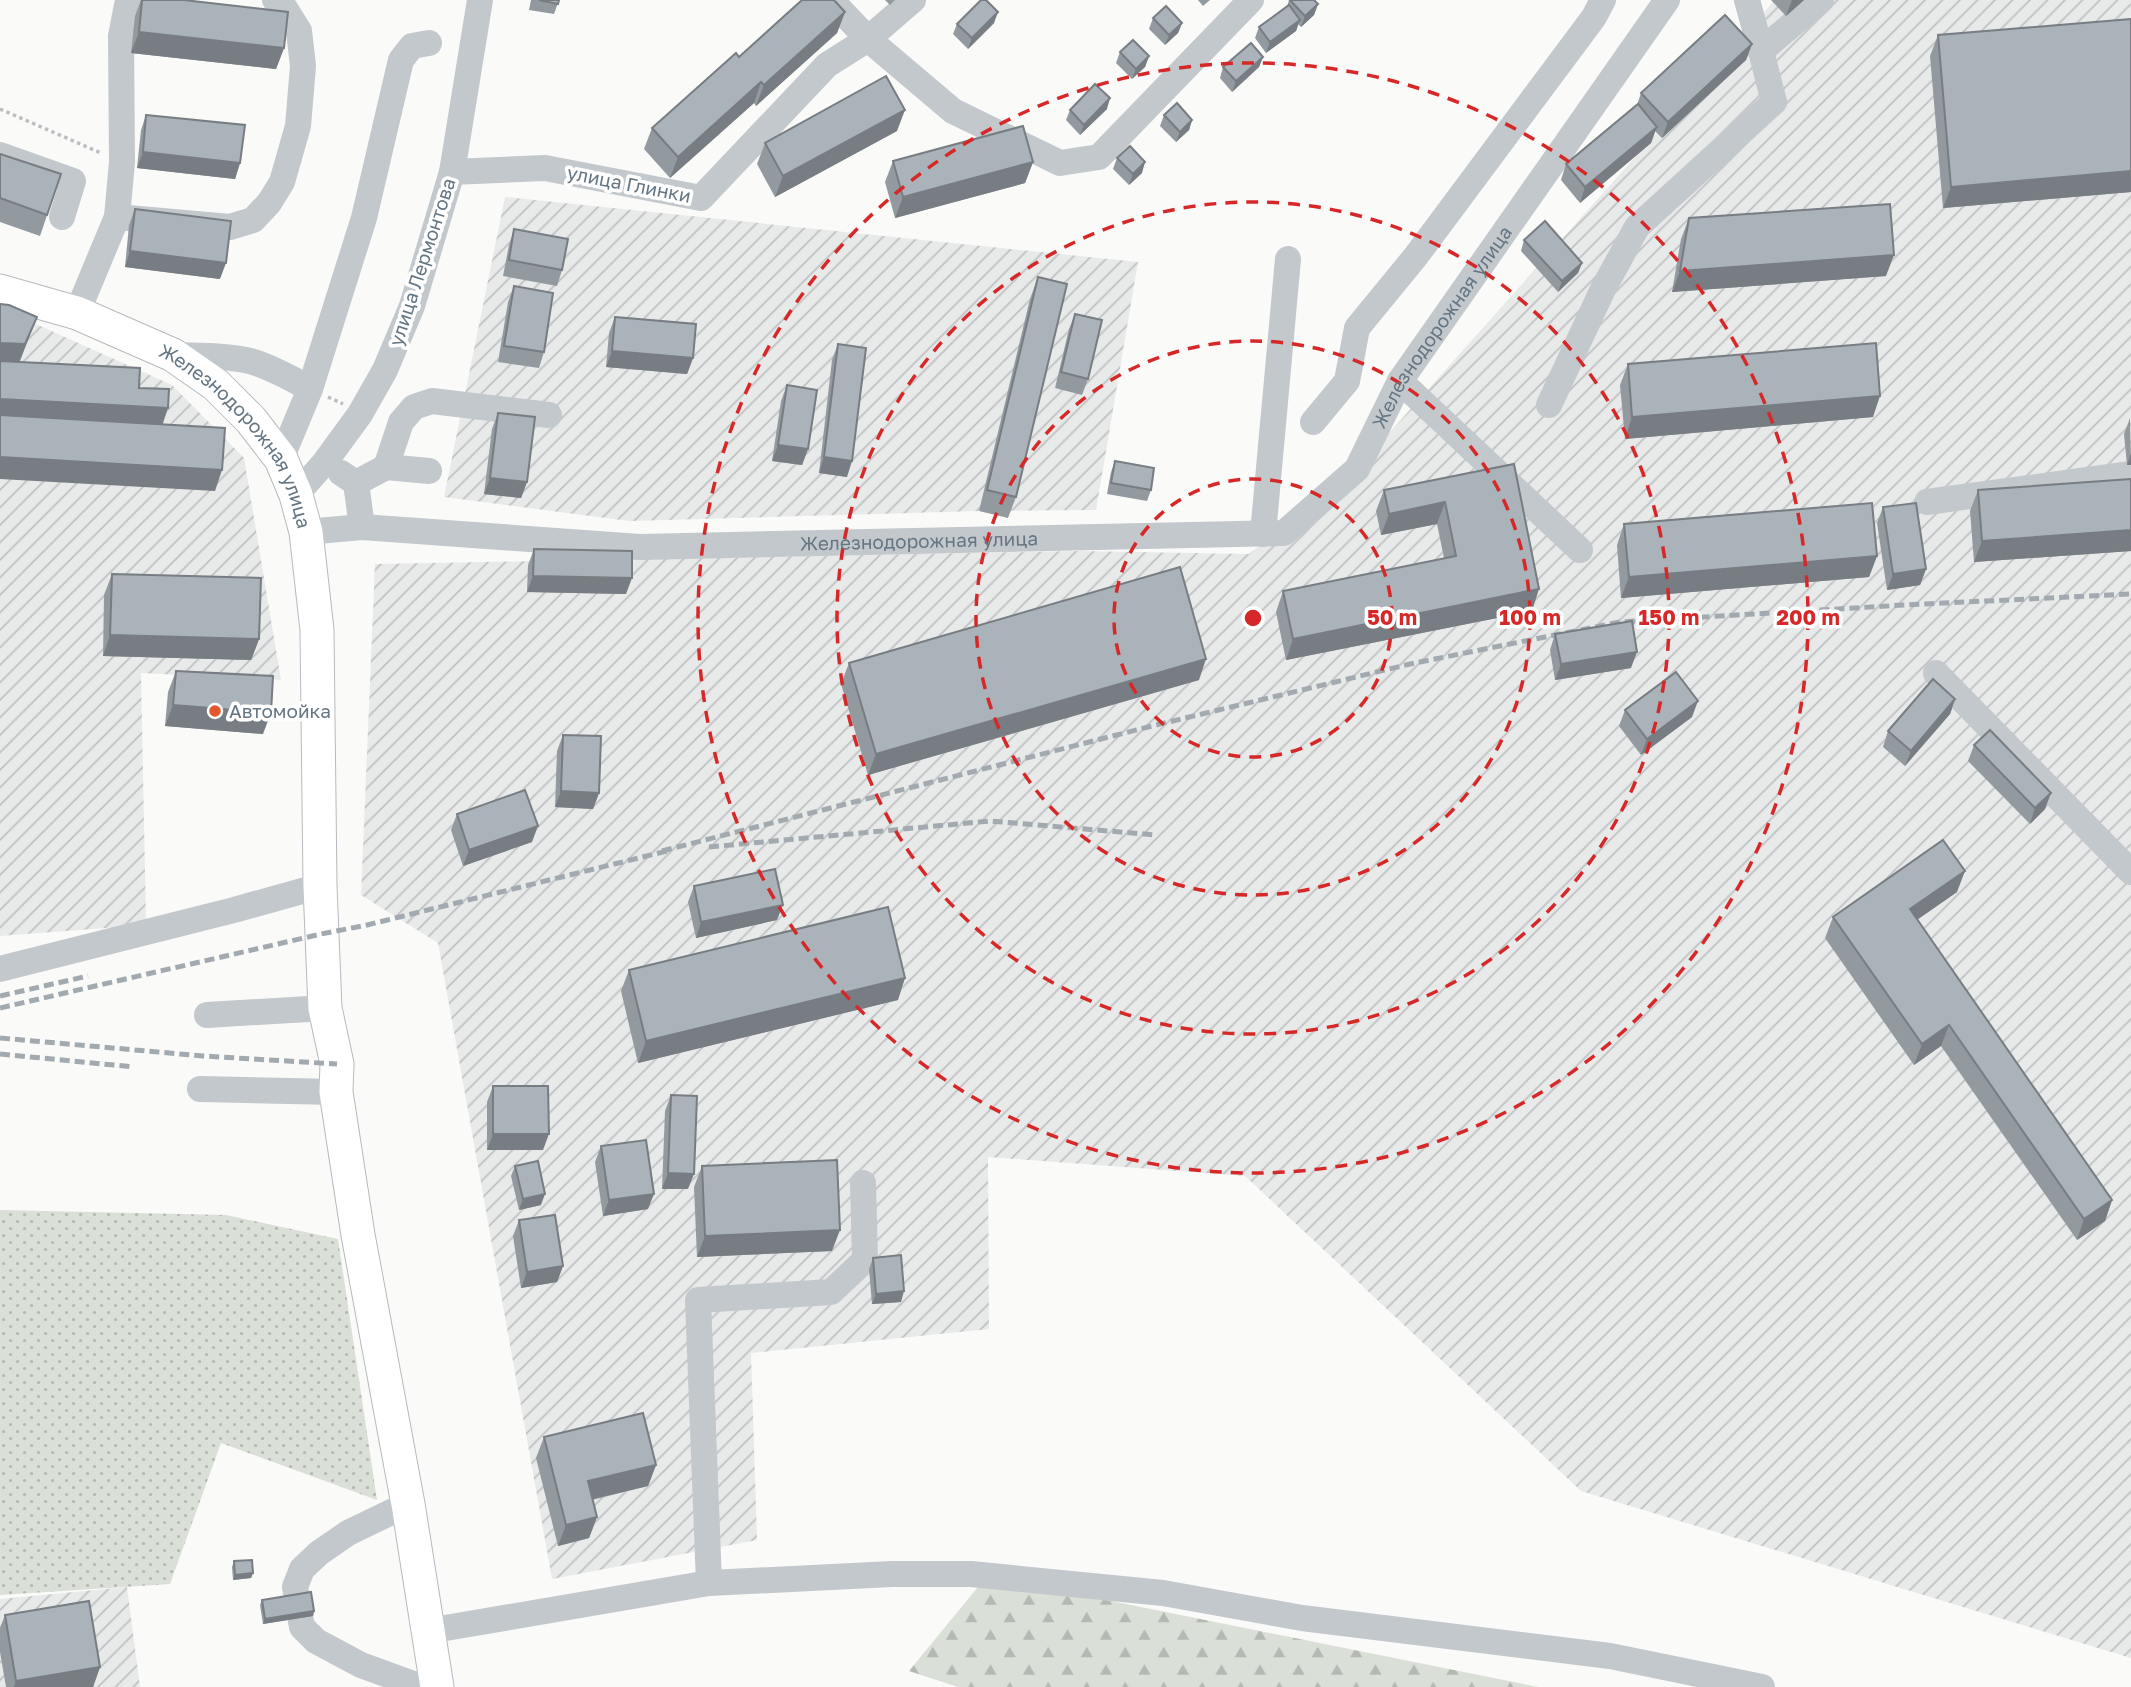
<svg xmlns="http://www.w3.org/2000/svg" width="2131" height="1687" font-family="'Golos Text',sans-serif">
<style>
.industrial{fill:url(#industrial-furrows)}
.grass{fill:url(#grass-dots)}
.forest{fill:url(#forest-firs)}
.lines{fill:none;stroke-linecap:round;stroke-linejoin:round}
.major-casing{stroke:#b5babe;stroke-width:35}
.path{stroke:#bbbfc2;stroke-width:3.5;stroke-dasharray:3.5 3.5;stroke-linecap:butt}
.minor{stroke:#c3c8cc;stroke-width:26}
.major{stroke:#fff;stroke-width:33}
.rail{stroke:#a2aab0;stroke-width:5;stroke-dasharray:10 5;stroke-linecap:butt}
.wall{fill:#929a9f}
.shaded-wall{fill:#777d82}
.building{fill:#aab3b9;stroke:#777d82;stroke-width:2}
.ring{fill:none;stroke:#d62828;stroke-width:3.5;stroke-dasharray:12 9}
.poi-dot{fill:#e4572e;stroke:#fff;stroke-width:2.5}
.labels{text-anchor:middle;stroke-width:7;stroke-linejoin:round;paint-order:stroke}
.street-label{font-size:19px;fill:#657683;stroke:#fff}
.poi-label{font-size:19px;fill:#657683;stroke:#fff;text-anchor:start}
.centre{fill:#d62828;stroke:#fff;stroke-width:3.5}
.ring-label{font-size:21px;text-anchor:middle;font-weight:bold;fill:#d62828;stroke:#fff;stroke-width:7;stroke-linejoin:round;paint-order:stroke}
</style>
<defs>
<pattern id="industrial-furrows" width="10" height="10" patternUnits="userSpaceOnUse" patternTransform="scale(1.75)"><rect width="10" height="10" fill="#e8e9e9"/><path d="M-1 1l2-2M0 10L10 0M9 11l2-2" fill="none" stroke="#c0c1c2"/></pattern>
<pattern id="grass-dots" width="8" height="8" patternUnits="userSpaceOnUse" patternTransform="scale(1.75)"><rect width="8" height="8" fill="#dadfd7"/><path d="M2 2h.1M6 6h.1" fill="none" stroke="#b4b9b4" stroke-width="1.8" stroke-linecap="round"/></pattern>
<pattern id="forest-firs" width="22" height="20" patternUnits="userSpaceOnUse" patternTransform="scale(1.75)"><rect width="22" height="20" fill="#dadfd7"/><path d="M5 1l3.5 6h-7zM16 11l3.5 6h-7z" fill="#b4b9b4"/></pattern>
</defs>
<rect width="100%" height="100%" fill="#fafaf8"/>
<!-- industrial -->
<g class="industrial">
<path d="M1775,0H2131V1658L1581,1491L1245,1176L988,1157L989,1329L751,1353L757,1540L552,1579L438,943L361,895L375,564L1077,551L1249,554L1357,469Z"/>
<path d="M505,197L1138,262L1096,510L979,511L629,521L444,497Z"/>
<path d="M0,308L172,385L244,458L281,680L141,673L146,925L0,936Z"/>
<path d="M127,1587L140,1687H0V1599Z"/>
</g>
<!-- grass -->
<path class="grass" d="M0,1210L226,1215L338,1239L377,1500L221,1443L170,1584L0,1595Z"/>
<!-- forest -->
<path class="forest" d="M987,1576L1538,1687H958L909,1671Z"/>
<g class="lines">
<defs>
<g id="major">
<path id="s2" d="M0,291L77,313L173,355L216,385L251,420L281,459L296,495L306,532L317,630L320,886L325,1008L337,1064L336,1092L358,1235L408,1504L437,1687"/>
</g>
</defs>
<!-- major casing -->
<use href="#major" class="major-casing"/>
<!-- path -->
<g class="path">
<path d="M0,109L101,153"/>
<path d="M328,397L343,404"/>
</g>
<!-- minor -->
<g class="minor">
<path d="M831,0L868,39L953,111L1060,163L1099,157L1251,0"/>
<path d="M1747,0L1761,51L1821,0"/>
<path d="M0,155L73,181L62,217"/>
<path d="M452,172L545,168L701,198L827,65L868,39L913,0"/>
<path d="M117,217L230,227L253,220L269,203L282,182L298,126L303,66L299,31L284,7L275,0"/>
<path d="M77,313L117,217L122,162L121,36L127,5L131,0"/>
<path d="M173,355C198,356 225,355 250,361C271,367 291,378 310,389"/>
<path d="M1400,381L1580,550"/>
<path d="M1549,405L1603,289L1637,227L1774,102L1761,51"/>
<path d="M1313,422L1347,381L1357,328L1416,256L1594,17L1603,0"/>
<path d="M281,459L310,389L364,218L401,60L412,46L429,43"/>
<path d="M386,467L429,471"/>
<path d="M341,473L356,483L362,527"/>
<path d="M356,483L386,467L401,422L414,407L432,401L549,415"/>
<path d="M296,495L325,462L360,414L385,370L412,306L452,172L480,0"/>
<path d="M1927,502L2131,474"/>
<path id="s1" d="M306,532L362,527L640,547L1284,533L1357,469L1400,381L1667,0"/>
<path d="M1263,534L1288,259"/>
<path d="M1936,673L2131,872"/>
<path d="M0,969L234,910L320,886"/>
<path d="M207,1015L325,1008"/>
<path d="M200,1089L336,1092"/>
<path d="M408,1504L348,1533L319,1553L302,1569L295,1587L302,1627L316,1641L361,1665L413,1684L436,1686"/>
<path d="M709,1583L698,1300L831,1292L865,1260L863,1183"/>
<path d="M428,1631L709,1583L892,1574H971L1163,1593L1302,1618L1610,1656L1762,1687"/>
</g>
<!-- major -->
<use href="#major" class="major"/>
<!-- rail -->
<g class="rail">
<path d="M709,847L990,821L1156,835"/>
<path d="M662,851L1148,727L1410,664L1620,622L1904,605L2131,594"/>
<path d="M0,996L88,976"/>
<path d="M0,1008L321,934L367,925L671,850"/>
<path d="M0,1038L203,1056L337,1064"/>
<path d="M0,1054L134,1067"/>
</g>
</g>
<!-- wall -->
<g class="wall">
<path d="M141,0H184L284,48L276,69L131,53L135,16Z"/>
<path d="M531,0H559L554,14L529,10Z"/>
<path d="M885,0H895L890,5Z"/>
<path d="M1198,0H1210L1203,6Z"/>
<path d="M1289,0L1318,4L1314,15L1301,27L1298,24L1296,31L1266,53L1255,38L1259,27L1287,7Z"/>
<path d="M1771,0H1804L1786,16Z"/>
<path d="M845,12L837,33L756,106L754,103L670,178L644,149L652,128L739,57Z"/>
<path d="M1153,18L1182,23L1178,33L1165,45L1149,29Z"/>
<path d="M2131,19V192L1943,208L1930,56L1938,35Z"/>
<path d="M994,23L968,49L953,34L957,24Z"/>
<path d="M1752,44L1746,60L1662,138L1655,131L1651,143L1580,203L1561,180L1566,164L1637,105L1641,93Z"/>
<path d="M1120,52L1149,56L1145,67L1132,79L1116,63Z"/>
<path d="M1263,57L1259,67L1232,92L1220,78L1223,67Z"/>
<path d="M1107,109L1080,135L1066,120L1070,110Z"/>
<path d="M146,115L240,163L235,179L137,168L141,130Z"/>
<path d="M1164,115L1192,120L1189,130L1176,142L1160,126Z"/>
<path d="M897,131L775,197L757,164L765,143Z"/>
<path d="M0,154L61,174L40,236L0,222Z"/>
<path d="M1117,158L1142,173L1129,185L1113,169Z"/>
<path d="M893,161L1033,162L1025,183L895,218L885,182Z"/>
<path d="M135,209L220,279L125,267L129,225Z"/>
<path d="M1689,218L1886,276L1672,292L1681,239Z"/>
<path d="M514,229L562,270L557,286L503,276L509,245Z"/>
<path d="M1524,240L1582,263L1578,273L1558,292L1521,251Z"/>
<path d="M1038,277L1016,497L1008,518L979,511L1030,299Z"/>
<path d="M514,286L544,352L539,368L498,362L508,302Z"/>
<path d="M1075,314L1088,379L1082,395L1055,388L1069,329Z"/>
<path d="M615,317L693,358L687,374L606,367L609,333Z"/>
<path d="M838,344L847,477L819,473L832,360Z"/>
<path d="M1628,364L1873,417L1625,439L1620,385Z"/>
<path d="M787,385L808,449L802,465L772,461L781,401Z"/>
<path d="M498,413L527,482L521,498L484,494L492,429Z"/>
<path d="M2130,418L2131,465H2127L2124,434Z"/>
<path d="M1115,461L1151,490L1147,501L1107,494L1111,472Z"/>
<path d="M1514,464L1532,611L1286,660L1276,612L1283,591L1444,558L1437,524L1381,535L1376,511L1384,490Z"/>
<path d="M2131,479V551L1974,562L1970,511L1978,490Z"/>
<path d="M1883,507L1926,569L1920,585L1887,590L1877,523Z"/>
<path d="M1624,524L1877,556L1869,577L1621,598L1617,545Z"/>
<path d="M534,549L626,594L527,592L528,565Z"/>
<path d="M112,574L259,639L251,660L103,656L104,595Z"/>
<path d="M1555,634L1631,668L1555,680L1550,650Z"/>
<path d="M849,663L1199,680L868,775L841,684Z"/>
<path d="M176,671L263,734L165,726L168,692Z"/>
<path d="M1955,699L1950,714L1905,766L1883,747L1888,731Z"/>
<path d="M1625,710L1692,717L1641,755L1619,726Z"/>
<path d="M563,735L599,793L593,809L555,807L557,751Z"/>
<path d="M1974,745L2045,809L2030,824L1968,761Z"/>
<path d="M457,814L532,842L463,866L451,830Z"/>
<path d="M694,886L777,920L696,938L688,902Z"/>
<path d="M1957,892L1917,920L2112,1200L2105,1221L2077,1240L1941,1046L1914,1065L1825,938L1833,917Z"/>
<path d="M629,970L898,1000L638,1063L621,991Z"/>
<path d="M493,1086L543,1150H487V1102Z"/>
<path d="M671,1095L688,1189H662L665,1111Z"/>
<path d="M601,1146L648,1209L603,1216L595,1162Z"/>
<path d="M515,1166L541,1205L519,1210L511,1176Z"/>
<path d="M702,1166L832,1251L697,1257L694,1187Z"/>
<path d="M519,1220L563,1266L557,1282L521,1288L513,1236Z"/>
<path d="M873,1258L901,1302L872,1304L869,1269Z"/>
<path d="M544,1437L656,1465L648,1486L592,1500L597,1517L589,1538L558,1546L536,1458Z"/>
<path d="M234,1561L253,1573L251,1578L233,1580L232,1567Z"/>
<path d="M262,1600L314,1611L313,1616L263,1624L260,1605Z"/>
<path d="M5,1615L100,1667L93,1687H6L0,1652V1628Z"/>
</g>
<!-- shaded-wall -->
<g class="shaded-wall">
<path d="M1792,0H1804L1786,16Z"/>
<path d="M1318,4L1314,15L1301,27L1305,16Z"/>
<path d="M845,12L837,33L756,106L764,85Z"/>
<path d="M998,12L994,23L968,49L972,38Z"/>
<path d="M1300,20L1296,31L1266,53L1270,42Z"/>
<path d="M1182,23L1178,33L1165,45L1169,35Z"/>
<path d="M139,32L284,48L276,69L131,53Z"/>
<path d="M1752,44L1746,60L1662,138L1668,122Z"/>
<path d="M1149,56L1145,67L1132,79L1136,69Z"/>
<path d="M1263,57L1259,67L1232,92L1236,81Z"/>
<path d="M761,82L754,103L670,178L678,157Z"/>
<path d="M1110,98L1107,109L1080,135L1084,125Z"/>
<path d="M905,110L897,131L775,197L783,176Z"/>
<path d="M1192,120L1189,130L1176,142L1180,132Z"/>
<path d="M1657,127L1651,143L1580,203L1585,187Z"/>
<path d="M143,152L240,163L235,179L137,168Z"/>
<path d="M1033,162L1025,183L895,218L903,197Z"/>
<path d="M1145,162L1142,173L1129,185L1133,174Z"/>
<path d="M2131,171V192L1943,208L1951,187Z"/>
<path d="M130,251L226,263L220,279L125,267Z"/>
<path d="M1894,255L1886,276L1672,292L1680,271Z"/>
<path d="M1582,263L1578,273L1558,292L1562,281Z"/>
<path d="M37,317L18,366L0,364V343Z"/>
<path d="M612,351L693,358L687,374L606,367Z"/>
<path d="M1880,396L1873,417L1625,439L1632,417Z"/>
<path d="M0,399L168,408L161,429L0,421Z"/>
<path d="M778,445L808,449L802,465L772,461Z"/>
<path d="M2131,453V465H2127Z"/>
<path d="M0,457L222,470L215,491L0,479Z"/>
<path d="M824,457L852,461L847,477L819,473Z"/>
<path d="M490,478L527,482L521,498L484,494Z"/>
<path d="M1445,502L1437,524L1381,535L1389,514Z"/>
<path d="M2131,530V551L1974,562L1982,541Z"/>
<path d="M1877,556L1869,577L1621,598L1629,577Z"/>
<path d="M1926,569L1920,585L1887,590L1893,574Z"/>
<path d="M533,576L632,578L626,594L527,592Z"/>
<path d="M1539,589L1532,611L1286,660L1293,639Z"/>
<path d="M110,635L259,639L251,660L103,656Z"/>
<path d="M1637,652L1631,668L1555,680L1561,664Z"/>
<path d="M1206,659L1199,680L868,775L876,754Z"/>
<path d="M1955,699L1950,714L1905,766L1911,751Z"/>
<path d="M1698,701L1692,717L1641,755L1647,739Z"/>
<path d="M173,705L271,713L263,734L165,726Z"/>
<path d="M561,791L599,793L593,809L555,807Z"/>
<path d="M2051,793L2045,809L2030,824L2035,808Z"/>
<path d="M538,826L532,842L463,866L469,850Z"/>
<path d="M1965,871L1957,892L1902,930L1910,909Z"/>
<path d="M783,905L777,920L696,938L701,922Z"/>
<path d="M905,978L898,1000L638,1063L646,1041Z"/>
<path d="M1949,1025L1941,1046L1914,1065L1922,1044Z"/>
<path d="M493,1134H549L543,1150H487Z"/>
<path d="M668,1173L694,1174L688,1189H662Z"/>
<path d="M545,1194L541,1205L519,1210L523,1199Z"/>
<path d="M654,1194L648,1209L603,1216L609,1200Z"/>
<path d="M2112,1200L2105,1221L2077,1240L2084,1219Z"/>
<path d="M840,1230L832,1251L697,1257L705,1236Z"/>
<path d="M563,1266L557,1282L521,1288L527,1272Z"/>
<path d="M904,1291L901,1302L872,1304L876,1294Z"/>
<path d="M656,1465L648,1486L580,1502L588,1481Z"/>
<path d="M597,1517L589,1538L558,1546L566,1525Z"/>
<path d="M253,1573L251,1578L233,1580L235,1575Z"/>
<path d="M314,1611L313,1616L263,1624L265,1619Z"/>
<path d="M100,1667L93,1687H14L16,1681Z"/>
</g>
<!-- building -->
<g class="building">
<path d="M142,0H184L288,12L284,48L139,32Z"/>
<path d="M539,0H559L558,4Z"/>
<path d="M802,0H834L845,12L764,85L761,82L678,157L652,128L736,53L739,57Z"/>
<path d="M981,0H986L998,12L972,38L957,24Z"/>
<path d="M1290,0H1314L1318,4L1305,16Z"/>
<path d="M1289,5L1300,20L1270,42L1259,27Z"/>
<path d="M1166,6L1182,23L1169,35L1153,18Z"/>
<path d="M1725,15L1752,44L1668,122L1641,93Z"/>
<path d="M2131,19V171L1951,187L1938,35Z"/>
<path d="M1133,40L1149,56L1136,69L1120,52Z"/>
<path d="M1251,43L1263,57L1236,81L1223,67Z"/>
<path d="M886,76L905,110L783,176L765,143Z"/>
<path d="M1095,84L1110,98L1084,125L1070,110Z"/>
<path d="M1177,103L1192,120L1180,132L1164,115Z"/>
<path d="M1638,104L1657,127L1585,187L1566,164Z"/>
<path d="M146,115L245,125L240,163L143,152Z"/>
<path d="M1023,126L1033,162L903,197L893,161Z"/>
<path d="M1130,146L1145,162L1133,174L1117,158Z"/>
<path d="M0,154L61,174L47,215L0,198Z"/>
<path d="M1890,204L1894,255L1680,271L1689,218Z"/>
<path d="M135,209L231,221L226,263L130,251Z"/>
<path d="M1545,221L1582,263L1562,281L1524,240Z"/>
<path d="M514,229L568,239L562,270L509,260Z"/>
<path d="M1038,277L1067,284L1016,497L987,490Z"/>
<path d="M514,286L553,293L544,352L504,346Z"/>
<path d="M0,304L9,305L37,317L25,344L0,343Z"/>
<path d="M1075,314L1102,320L1088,379L1061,372Z"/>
<path d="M615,317L696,324L693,358L612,351Z"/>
<path d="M1876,343L1880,396L1632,417L1628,364Z"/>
<path d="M838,344L866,348L852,461L824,457Z"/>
<path d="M0,361L140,368L139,388L169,389L168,408L0,399Z"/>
<path d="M787,385L817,390L808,449L778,445Z"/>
<path d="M498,413L535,417L527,482L490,478Z"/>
<path d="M0,415L225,428L222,470L0,457Z"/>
<path d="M1115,461L1154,468L1151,490L1111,483Z"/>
<path d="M1514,464L1539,589L1293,639L1283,591L1456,556L1445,502L1389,514L1384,490Z"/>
<path d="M2131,479V530L1982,541L1978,490Z"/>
<path d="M1872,503L1877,556L1629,577L1624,524Z"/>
<path d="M1916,503L1926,569L1893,574L1883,507Z"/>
<path d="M534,549L632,551V578L533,576Z"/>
<path d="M1180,567L1206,659L876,754L849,663Z"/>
<path d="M112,574L261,578L259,639L110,635Z"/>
<path d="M1632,621L1637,652L1561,664L1555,634Z"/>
<path d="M176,671L273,676L271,713L173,705Z"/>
<path d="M1676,672L1698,701L1647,739L1625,710Z"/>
<path d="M1933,679L1955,699L1911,751L1888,731Z"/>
<path d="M1990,730L2051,793L2035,808L1974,745Z"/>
<path d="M563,735L601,736L599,793L561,791Z"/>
<path d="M525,790L538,826L469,850L457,814Z"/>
<path d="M1943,840L1965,871L1910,909L2112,1200L2084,1219L1949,1025L1922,1044L1833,917Z"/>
<path d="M775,869L783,905L701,922L694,886Z"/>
<path d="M888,907L905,978L646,1041L629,970Z"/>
<path d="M493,1086H548L549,1134H493Z"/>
<path d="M671,1095L697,1096L694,1174L668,1173Z"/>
<path d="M646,1140L654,1194L609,1200L601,1146Z"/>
<path d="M837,1160L840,1230L705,1236L702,1166Z"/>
<path d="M538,1161L545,1194L523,1199L515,1166Z"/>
<path d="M555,1215L563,1266L527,1272L519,1220Z"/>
<path d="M901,1255L904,1291L876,1294L873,1258Z"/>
<path d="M643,1413L656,1465L588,1481L597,1517L566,1525L544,1437Z"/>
<path d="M252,1560L253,1573L235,1575L234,1561Z"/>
<path d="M311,1592L314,1611L265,1619L262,1600Z"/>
<path d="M89,1601L100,1667L16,1681L5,1615Z"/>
</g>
<!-- distance rings -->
<g class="ring">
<circle cx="1253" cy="618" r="139"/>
<circle cx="1253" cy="618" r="277"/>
<circle cx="1253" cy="618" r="416"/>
<circle cx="1253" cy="618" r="555"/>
</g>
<!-- markers -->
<circle class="poi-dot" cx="215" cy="711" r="7"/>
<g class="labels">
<!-- street labels -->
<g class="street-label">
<text transform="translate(629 184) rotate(11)" y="7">улица Глинки</text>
<text transform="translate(422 262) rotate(-72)" y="7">улица Лермонтова</text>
<text dy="7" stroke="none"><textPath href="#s1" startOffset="1242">Железнодорожная улица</textPath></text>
<text dy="7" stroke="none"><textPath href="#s2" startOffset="290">Железнодорожная улица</textPath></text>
<text dy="7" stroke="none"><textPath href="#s1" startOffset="614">Железнодорожная улица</textPath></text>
</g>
<!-- poi labels -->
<g class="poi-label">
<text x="229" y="718">Автомойка</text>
</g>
</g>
<circle cx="1253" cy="618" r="10" class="centre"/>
<g class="ring-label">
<text x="1392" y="625">50 m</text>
<text x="1530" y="625">100 m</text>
<text x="1669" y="625">150 m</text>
<text x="1808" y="625">200 m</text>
</g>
</svg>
